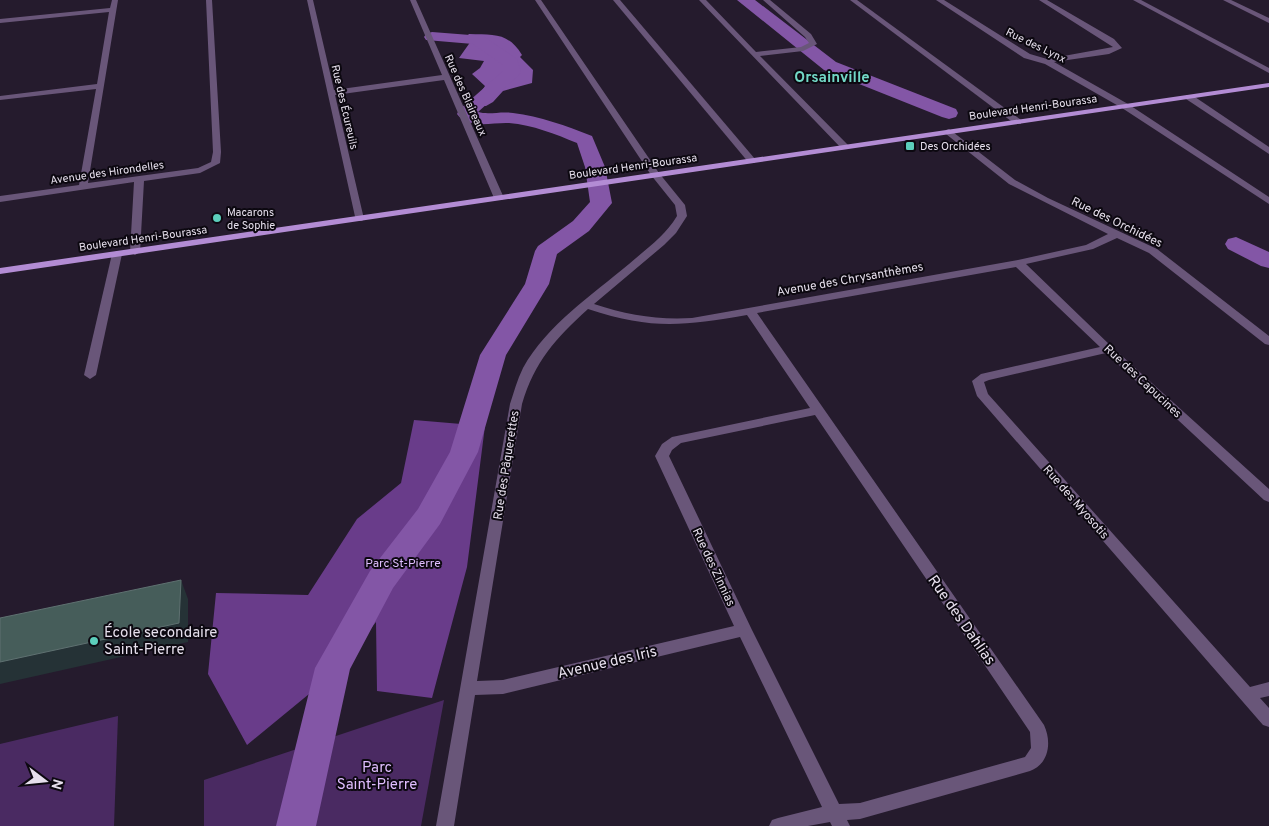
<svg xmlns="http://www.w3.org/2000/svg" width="1269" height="826" font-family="Overpass,sans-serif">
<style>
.green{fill:#4a2a62}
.forest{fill:#693c8a}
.water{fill:#8356a6}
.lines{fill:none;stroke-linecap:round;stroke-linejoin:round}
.river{fill:#8356a6;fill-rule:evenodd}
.minor{fill:#695679;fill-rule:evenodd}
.major{fill:#b38cd4;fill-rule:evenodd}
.shaded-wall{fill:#253236}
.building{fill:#465d5a;stroke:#5f7171}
.poi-dot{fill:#5ccebb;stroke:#0c0810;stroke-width:2}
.labels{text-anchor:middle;stroke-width:4;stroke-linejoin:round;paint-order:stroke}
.far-street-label{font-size:11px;fill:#e6dfec;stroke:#0c0810}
.far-poi-label{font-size:11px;fill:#e6dfec;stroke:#0c0810;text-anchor:start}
.street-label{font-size:12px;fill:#e6dfec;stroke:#0c0810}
.park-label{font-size:12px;fill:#dfbdfe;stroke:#0c0810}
.far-district-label{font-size:15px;font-weight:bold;fill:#72d8c6;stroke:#0c0810}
.near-street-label{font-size:15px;fill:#e6dfec;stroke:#0c0810}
.near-poi-label{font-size:15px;fill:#e6dfec;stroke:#0c0810;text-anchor:start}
.near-park-label{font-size:15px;fill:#dfbdfe;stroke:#0c0810}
</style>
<rect width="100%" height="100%" fill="#251b2d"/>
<!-- green -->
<g class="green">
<path d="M444,700L421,826H204V780Z"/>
<path d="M118,716L114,826H0V744Z"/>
</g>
<!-- forest -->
<path class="forest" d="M414,420L485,426L467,567L432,698L377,691L376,622L337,671L247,745L208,674L216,593L308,595L357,519L401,483Z"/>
<!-- water -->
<path class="water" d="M469,34C494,35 508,32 522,55L520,57L533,70L532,83L503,91L493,102L486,106H472L485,86L472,74L480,68L484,61L459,58L471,41L467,36Z"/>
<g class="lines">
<!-- river -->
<g class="river">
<path d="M737,0H755L836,62L956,109L958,113L956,117L949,119L942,117L824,70Z"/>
<path d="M432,32L483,36L517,59L521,72L518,76L478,112C489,115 501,111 513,113C540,116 566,126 592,136L605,167L612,203L589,231L557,254L549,284L506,355L478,452L440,524L393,588L350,669L316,826H276L315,668L370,571L418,509L450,452L480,355L525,284L535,251L538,246L573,221L590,202L585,167L577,143C555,134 533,125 509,123C493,122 468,130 457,114L459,110L503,71V65L473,44L426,40L424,37L426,34Z"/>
<path d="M1236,237L1269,252V268L1261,266L1228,249L1225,244L1228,239Z"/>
</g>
<!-- minor -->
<g class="minor">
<path d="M112,0H118L88,183L198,168L211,162L213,152L206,0H212L221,152L220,163L200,173L144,181L140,252L135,255L130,252L134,182L0,202V196L79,185L96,89L0,100V96L97,84L109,12L0,23V19L110,8Z"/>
<path d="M307,0H313L334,90L442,75L410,0H416L504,198L502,200H496L494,198L444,80L335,95L364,219L362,221H356Z"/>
<path d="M535,0H541L659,173L685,205L687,216L676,233L664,245L594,304C627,315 657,320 692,318L1018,260L1086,245L1108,234L1009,184L946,134V130L949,129L1015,180L1048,198L1157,249L1269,336V345L1265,344L1149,253L1117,238L1093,249L1026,264L1112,347L1269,489V502L1264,500L1106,353L989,380L984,382L988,394L1250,687L1269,682V696L1260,698L1269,708V727L1263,725L977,396L972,381L981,374L1100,347L1016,267L757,313L1044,725C1052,742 1049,764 1030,771L860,819L847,820L850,826H832L830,822L808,826H769L772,820L778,818L822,807L740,637L503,694L475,695L454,826H436L510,404C514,392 517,380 523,368C547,325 592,295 629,264C646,249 665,236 677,216L675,205L651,175ZM588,309C652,330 682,326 747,315L810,408L672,437L662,444L655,456L734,626L503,680L477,681L522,404C535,361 555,339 588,309ZM815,415L1030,732L1031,748L1025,757L860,803L839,804L752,630L669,456L672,450L681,443Z"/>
<path d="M613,0H620L755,159V163H749Z"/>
<path d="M699,0H706L756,52L801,47L809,43L805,37L763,0H770L811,34L817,44L803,51L760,56L848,145V149H842Z"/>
<path d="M850,0H857L1021,120V124H1015Z"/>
<path d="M936,0H944L1030,54L1047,59L1113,47L1039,0H1047L1114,39L1122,48L1109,54L1054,62L1128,104L1269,197V204L1122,108L1045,64L1024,58Z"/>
<path d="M1133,0H1141L1269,68V73Z"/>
<path d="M1223,0H1231L1269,18V23Z"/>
<path d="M1186,95H1192L1269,147V154L1186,99Z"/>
<path d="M117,251L122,254L96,375L90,379L84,375L112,254Z"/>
</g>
<!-- major -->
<path class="major" d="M1269,83V87L0,274V268Z"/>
</g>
<!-- shaded-wall -->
<path class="shaded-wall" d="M181,580L188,599V642L0,684V662Z"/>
<!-- building -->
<path class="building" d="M181,580L179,623L0,662V618Z"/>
<!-- markers -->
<g class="poi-dot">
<rect x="905" y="141" width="10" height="10" rx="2.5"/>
<circle cx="217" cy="218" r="5"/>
<circle cx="94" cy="641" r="5"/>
</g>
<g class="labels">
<!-- far-street labels -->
<g class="far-street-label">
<text transform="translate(1036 45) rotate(26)" y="4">Rue des Lynx</text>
<text transform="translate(466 95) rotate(66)" y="4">Rue des Blaireaux</text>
<text transform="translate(345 107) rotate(77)" y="4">Rue des Écureuils</text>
<text transform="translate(1033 107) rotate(-8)" y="4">Boulevard Henri-Bourassa</text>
<text transform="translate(633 166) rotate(-8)" y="4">Boulevard Henri-Bourassa</text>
<text transform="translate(107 172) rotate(-8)" y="4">Avenue des Hirondelles</text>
<text transform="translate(143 238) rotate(-8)" y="4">Boulevard Henri-Bourassa</text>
</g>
<!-- far-poi labels -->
<g class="far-poi-label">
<text x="920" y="150">Des Orchidées</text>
<text x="227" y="216">Macarons<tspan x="227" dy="13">de Sophie</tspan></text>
</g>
<!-- street labels -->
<g class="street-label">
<text transform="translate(1117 222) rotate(26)" y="4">Rue des Orchidées</text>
<text transform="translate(850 279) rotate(-10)" y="4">Avenue des Chrysanthèmes</text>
<text transform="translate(1143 381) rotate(43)" y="4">Rue des Capucines</text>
<text transform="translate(506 465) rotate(-81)" y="4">Rue des Pâquerettes</text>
<text transform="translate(1076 502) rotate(49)" y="4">Rue des Myosotis</text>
<text transform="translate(714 567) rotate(65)" y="4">Rue des Zinnias</text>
</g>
<!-- park labels -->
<g class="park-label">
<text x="403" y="567">Parc St-Pierre</text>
</g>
<!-- far-district labels -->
<g class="far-district-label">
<text x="832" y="82">Orsainville</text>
</g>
<!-- near-street labels -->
<g class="near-street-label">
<text transform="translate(962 620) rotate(55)" y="5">Rue des Dahlias</text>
<text transform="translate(607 662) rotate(-13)" y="5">Avenue des Iris</text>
</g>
<!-- near-poi labels -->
<g class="near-poi-label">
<text x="104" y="637">École secondaire<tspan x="104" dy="17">Saint-Pierre</tspan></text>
</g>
<!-- near-park labels -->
<g class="near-park-label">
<text x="377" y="772">Parc<tspan x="377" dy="17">Saint-Pierre</tspan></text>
</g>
</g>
<!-- north arrow -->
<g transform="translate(45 781) rotate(106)" stroke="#0c0810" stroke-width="4" paint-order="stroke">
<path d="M0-4L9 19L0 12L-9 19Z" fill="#e6dfec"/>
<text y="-8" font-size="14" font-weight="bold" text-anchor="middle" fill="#e6dfec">N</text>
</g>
</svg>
